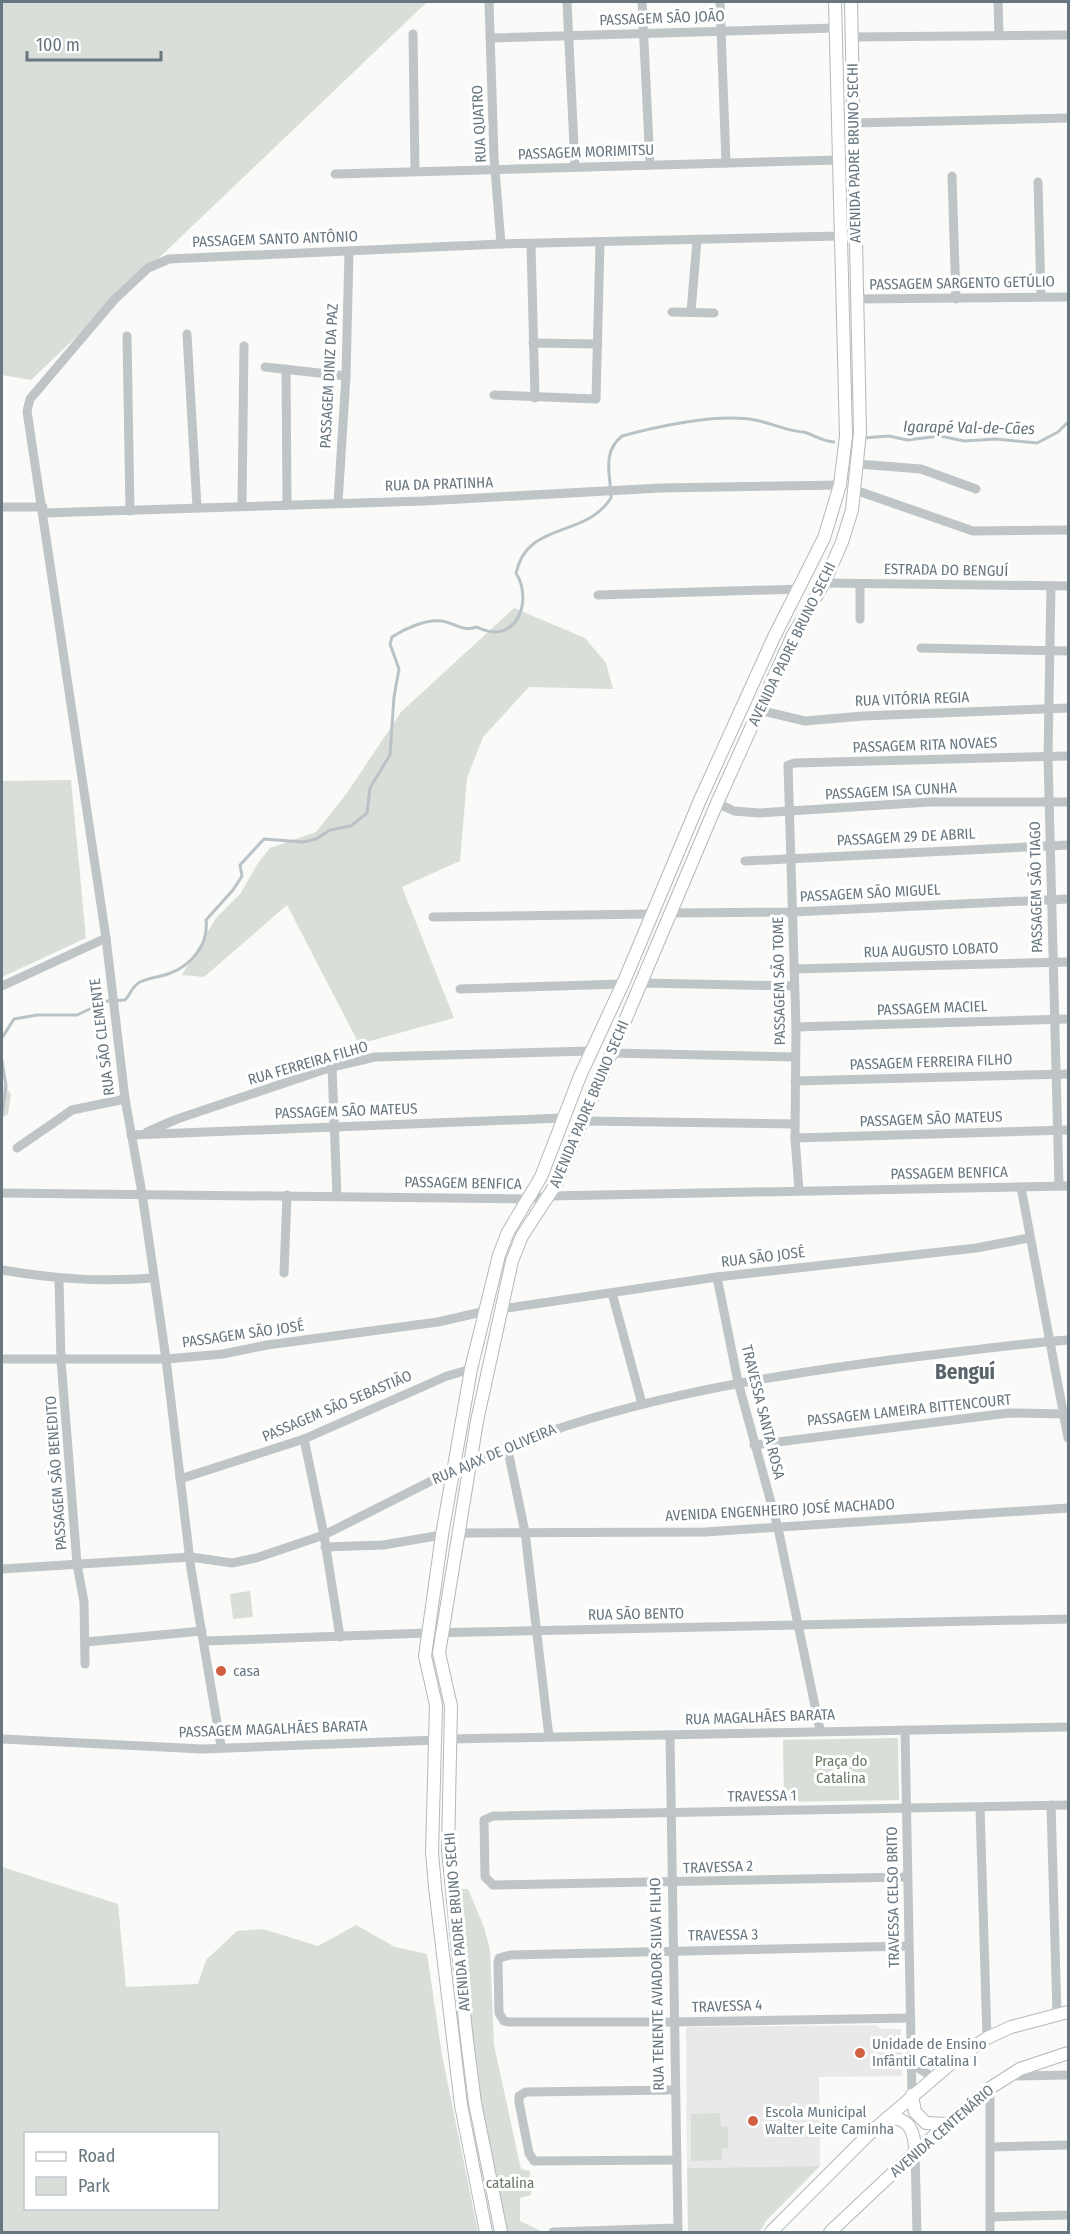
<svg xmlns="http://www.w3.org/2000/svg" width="1070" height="2234" font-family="'Fira Sans Condensed',sans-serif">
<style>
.built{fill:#e8e9e8}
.green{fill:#daded8;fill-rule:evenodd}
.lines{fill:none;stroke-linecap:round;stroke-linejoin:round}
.stream{stroke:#b9c3c7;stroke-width:3}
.major-casing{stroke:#b3b8bb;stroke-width:14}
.minor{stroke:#bfc4c7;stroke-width:9}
.major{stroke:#fff;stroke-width:12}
.poi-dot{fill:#cf6042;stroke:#fff;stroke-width:2}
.labels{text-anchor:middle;stroke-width:6;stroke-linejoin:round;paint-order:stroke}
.street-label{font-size:15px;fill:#67767f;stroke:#fff}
.poi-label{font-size:15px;fill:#67767f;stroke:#fff;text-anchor:start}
.park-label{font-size:15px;fill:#6a7866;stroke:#fff}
.water-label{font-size:16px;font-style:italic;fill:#637378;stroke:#fff}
.district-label{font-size:21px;font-weight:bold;fill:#59646b;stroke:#fff}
</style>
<rect width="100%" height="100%" fill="#fafaf8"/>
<!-- built -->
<path class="built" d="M876,2025L881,2029H901L902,2076L819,2077L820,2166L687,2168L686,2027Z"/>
<!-- green -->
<g class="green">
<path d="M2,2H427L31,380L2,375Z"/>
<path d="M514,608L585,638L606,663L613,689L529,687L483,737L467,778L460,861L402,887L454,1018L359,1044L287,905L204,977L182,975L216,918L240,894L258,863L270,848L316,832L347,793L401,712Z"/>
<path d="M71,780L86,938L2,977V781Z"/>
<path d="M2,1082L11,1094L8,1114L2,1118Z"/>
<path d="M250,1591L253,1617L233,1619L230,1594Z"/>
<path d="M898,1738L899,1800L784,1802L783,1740Z"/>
<path d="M2,1867L118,1904L126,1987L198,1984L206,1960L237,1931L263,1929L318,1946L356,1925L395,1947L427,1954L442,2055L478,2232H2ZM26,2134H218V2208H26Z"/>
<path d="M450,1888L468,1889L484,1927L490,1950L494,2045L521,2169L530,2171L531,2195L520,2198V2221L543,2232H504L484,2146Z"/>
<path d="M720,2113L721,2126L728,2127V2148L722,2149V2160L691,2161V2114Z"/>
<path d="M820,2166L766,2221L760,2232H688L687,2168Z"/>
</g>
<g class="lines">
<!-- stream -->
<g class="stream">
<path d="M863,438L889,436L907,440L940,436L964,441L996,439L1037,443L1058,432L1068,422"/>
<path d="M2,1038L14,1019L37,1015H77L107,1001L125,1000C131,994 132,986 140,982C148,978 159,977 168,974C191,966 209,945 206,920L233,890L242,876L240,865L264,839L303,842L316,839L330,830L351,826L367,813L370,788L390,755L394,697L399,669L390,644L392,637C404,629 426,619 441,621C456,623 462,632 477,627C515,647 534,602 516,573C528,520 585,539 611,498C611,476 601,453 622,436C660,426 716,413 755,420C772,423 786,431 803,432C813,434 821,441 834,442"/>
<path d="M2,1061L6,1086L2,1115"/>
</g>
<defs>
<g id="major">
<path d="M912,2095L915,2112L926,2123L948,2124"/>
<path d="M887,2118C909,2117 915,2131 915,2152"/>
<path d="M486,2232L461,2105L435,1887L432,1852L436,1705L425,1656L442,1535L471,1369L499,1255L508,1232L541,1177L580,1076L625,979L700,800L774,637L824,538L840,485L846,436L835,2"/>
<path d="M501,2232L475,2103L466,2032L448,1850L451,1706L439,1653L477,1421L512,1261L522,1236L556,1184L717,803L793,635L824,583L842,542L852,510L860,432L851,2"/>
<path d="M771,2232L870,2133L956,2059L987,2038L1011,2027L1068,2012"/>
<path d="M830,2232L913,2154L990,2088L1020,2069L1068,2053"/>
</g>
</defs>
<!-- major casing -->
<use href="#major" class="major-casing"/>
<!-- minor -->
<g class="minor">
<path d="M489,2L494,157L501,244"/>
<path d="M567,2L575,167"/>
<path d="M642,2L650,165"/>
<path d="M720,2L726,163"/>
<path d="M998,2L999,35"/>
<path d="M413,34L415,171"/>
<path d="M852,37L1068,35"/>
<path d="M490,38L835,28"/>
<path d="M854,123L1068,118"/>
<path d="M335,174L838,160"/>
<path d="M952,176L956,299"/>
<path d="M1038,182L1041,297"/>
<path d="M531,244L535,398"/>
<path d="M855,299L1068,297"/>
<path d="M672,312L714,313"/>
<path d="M691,312L697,240"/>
<path d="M187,334L197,507"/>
<path d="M127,336L130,511"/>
<path d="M533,343L598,344"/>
<path d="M265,367L346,376"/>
<path d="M286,369L287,504"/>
<path d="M494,395L596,399L600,242"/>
<path d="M858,464L921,469L976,489"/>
<path d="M855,490L973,531L1068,530"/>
<path d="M338,503L346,376L349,251"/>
<path d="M242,504L244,346"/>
<path d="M2,507H43"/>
<path d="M44,513L424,501L660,488L840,485"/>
<path d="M824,583L1068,586"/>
<path d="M860,584V619"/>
<path d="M1051,586L1048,757L1059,1186"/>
<path d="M598,595L800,589"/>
<path d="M921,648L1068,651"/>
<path d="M758,710L805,721L863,716L1068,708"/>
<path d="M717,803L734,811L759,813L930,802H1068"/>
<path d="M745,861L1068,845"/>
<path d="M672,913L793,912L1068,899"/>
<path d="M433,917L653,914"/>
<path d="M794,969L1068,962"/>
<path d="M643,983L794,986"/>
<path d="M2,986L106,938"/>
<path d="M460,989L622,984"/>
<path d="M796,1027L1068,1019"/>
<path d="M611,1053L795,1057"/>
<path d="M332,1067L337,1196"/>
<path d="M795,1081L1068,1074"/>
<path d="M584,1121L795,1124"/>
<path d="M147,1132L177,1119L332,1067L375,1057L591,1051"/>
<path d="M131,1135L563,1118"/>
<path d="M795,1138L1068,1130"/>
<path d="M17,1148L72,1110L125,1099"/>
<path d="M1021,1187L1068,1438"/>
<path d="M799,1190L795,1138L796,1027L788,765L795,763L1068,756"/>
<path d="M2,1193L529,1199L550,1196L1068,1186"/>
<path d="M2,1270C55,1279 100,1282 154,1278"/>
<path d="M284,1273L287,1195"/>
<path d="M717,1277L738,1382L778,1528L820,1730"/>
<path d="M59,1280L61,1360L77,1564L84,1602L85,1664"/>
<path d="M612,1293L642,1404"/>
<path d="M501,1309L717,1277L976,1248L1029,1238"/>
<path d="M2,1359H166L223,1354L267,1345L438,1322L486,1311"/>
<path d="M304,1439L324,1535L340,1637"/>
<path d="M754,1445L1009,1413L1068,1414"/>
<path d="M507,1446L525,1532L549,1737"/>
<path d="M470,1462C608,1402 756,1377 906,1358C960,1352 1014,1344 1068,1340"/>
<path d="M180,1479L304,1439L447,1376L471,1369"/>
<path d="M458,1533L705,1532L1068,1508"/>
<path d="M325,1547L383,1545L442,1535"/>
<path d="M2,1569L191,1557L232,1563L256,1558L324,1535L453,1470"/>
<path d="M205,1641L427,1633L1068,1619"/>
<path d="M86,1642L202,1631"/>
<path d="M905,1730L912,2095"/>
<path d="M670,1735L678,2232"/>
<path d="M2,1739L202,1749L437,1740"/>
<path d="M452,1739L1068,1727"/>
<path d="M221,1746L191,1569L166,1359L142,1193L125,1099L106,938L27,411L30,399L114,300L148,268L169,259L501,244L839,236"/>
<path d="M1051,1805L1057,2015"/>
<path d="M980,1808L987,2038"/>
<path d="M907,1877L493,1885L485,1877L484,1820L493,1816L1068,1805"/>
<path d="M909,1946L510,1955L499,1958L498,1963L499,2013L504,2021L509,2022H673L910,2018"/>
<path d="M911,2064L933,2077"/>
<path d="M1009,2076L1068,2075"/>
<path d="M990,2088V2232"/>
<path d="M674,2090L526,2092L519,2096V2102L529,2153L534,2161L676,2160"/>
<path d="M991,2147L1068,2145"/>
<path d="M915,2152L917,2232"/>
<path d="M990,2217L1068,2215"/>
<path d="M553,2232L677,2228"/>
</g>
<!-- major -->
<use href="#major" class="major"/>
</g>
<!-- markers -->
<g class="poi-dot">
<circle cx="221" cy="1671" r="6"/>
<circle cx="860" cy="2053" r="6"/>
<circle cx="753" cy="2121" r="6"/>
</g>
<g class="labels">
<!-- street labels -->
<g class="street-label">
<text transform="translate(662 18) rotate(-2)" y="5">PASSAGEM SÃO JOÃO</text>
<text transform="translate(479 124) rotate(-93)" y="5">RUA QUATRO</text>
<text transform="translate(586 152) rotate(-2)" y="5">PASSAGEM MORIMITSU</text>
<text transform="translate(854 153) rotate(-91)" y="5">AVENIDA PADRE BRUNO SECHI</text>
<text transform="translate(275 239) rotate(-2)" y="5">PASSAGEM SANTO ANTÔNIO</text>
<text transform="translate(962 283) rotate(-1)" y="5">PASSAGEM SARGENTO GETÚLIO</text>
<text transform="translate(329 376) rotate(-87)" y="5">PASSAGEM DINIZ DA PAZ</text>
<text transform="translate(439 484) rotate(-2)" y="5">RUA DA PRATINHA</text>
<text transform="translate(946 570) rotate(1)" y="5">ESTRADA DO BENGUÍ</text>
<text transform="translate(792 644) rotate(-64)" y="5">AVENIDA PADRE BRUNO SECHI</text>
<text transform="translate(912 699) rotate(-2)" y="5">RUA VITÓRIA REGIA</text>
<text transform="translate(925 745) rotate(-2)" y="5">PASSAGEM RITA NOVAES</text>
<text transform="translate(891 791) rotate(-3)" y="5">PASSAGEM ISA CUNHA</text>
<text transform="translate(906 837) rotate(-3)" y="5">PASSAGEM 29 DE ABRIL</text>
<text transform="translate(1036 887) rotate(-91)" y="5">PASSAGEM SÃO TIAGO</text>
<text transform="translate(870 893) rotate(-3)" y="5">PASSAGEM SÃO MIGUEL</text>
<text transform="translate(931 950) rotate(-2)" y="5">RUA AUGUSTO LOBATO</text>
<text transform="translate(779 981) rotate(-91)" y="5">PASSAGEM SÃO TOME</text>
<text transform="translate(932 1008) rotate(-2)" y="5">PASSAGEM MACIEL</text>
<text transform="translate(102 1037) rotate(-97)" y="5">RUA SÃO CLEMENTE</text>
<text transform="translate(931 1062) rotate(-2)" y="5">PASSAGEM FERREIRA FILHO</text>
<text transform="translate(308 1063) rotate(-16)" y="5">RUA FERREIRA FILHO</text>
<text transform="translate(589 1104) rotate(-67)" y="5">AVENIDA PADRE BRUNO SECHI</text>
<text transform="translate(346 1111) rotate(-2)" y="5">PASSAGEM SÃO MATEUS</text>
<text transform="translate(931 1119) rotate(-2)" y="5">PASSAGEM SÃO MATEUS</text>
<text transform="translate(949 1173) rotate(-1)" y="5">PASSAGEM BENFICA</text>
<text transform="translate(463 1183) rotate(1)" y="5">PASSAGEM BENFICA</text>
<text transform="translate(763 1257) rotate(-7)" y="5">RUA SÃO JOSÉ</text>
<text transform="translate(243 1334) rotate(-8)" y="5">PASSAGEM SÃO JOSÉ</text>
<text transform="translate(337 1406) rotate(-23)" y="5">PASSAGEM SÃO SEBASTIÃO</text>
<text transform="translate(909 1410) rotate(-6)" y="5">PASSAGEM LAMEIRA BITTENCOURT</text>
<text transform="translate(763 1412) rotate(76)" y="5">TRAVESSA SANTA ROSA</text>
<text transform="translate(494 1454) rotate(-23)" y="5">RUA AJAX DE OLIVEIRA</text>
<text transform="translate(56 1473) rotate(-94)" y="5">PASSAGEM SÃO BENEDITO</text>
<text transform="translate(780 1510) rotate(-3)" y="5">AVENIDA ENGENHEIRO JOSÉ MACHADO</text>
<text transform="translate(636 1614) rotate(-1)" y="5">RUA SÃO BENTO</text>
<text transform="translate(760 1717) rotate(-2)" y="5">RUA MAGALHÃES BARATA</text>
<text transform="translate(273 1729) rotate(-2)" y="5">PASSAGEM MAGALHÃES BARATA</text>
<text transform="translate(762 1796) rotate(-1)" y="5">TRAVESSA 1</text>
<text transform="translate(718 1867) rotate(-2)" y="5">TRAVESSA 2</text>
<text transform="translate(893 1897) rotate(-91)" y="5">TRAVESSA CELSO BRITO</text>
<text transform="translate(457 1922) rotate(-95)" y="5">AVENIDA PADRE BRUNO SECHI</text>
<text transform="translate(723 1935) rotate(-1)" y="5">TRAVESSA 3</text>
<text transform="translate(657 1984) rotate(-91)" y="5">RUA TENENTE AVIADOR SILVA FILHO</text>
<text transform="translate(727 2006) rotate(-2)" y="5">TRAVESSA 4</text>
<text transform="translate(942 2131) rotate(-41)" y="5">AVENIDA CENTENÁRIO</text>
</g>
<!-- poi labels -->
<g class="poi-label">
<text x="233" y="1676">casa</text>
<text x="872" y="2049">Unidade de Ensino<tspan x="872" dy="17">Infântil Catalina I</tspan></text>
<text x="765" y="2117">Escola Municipal<tspan x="765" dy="17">Walter Leite Caminha</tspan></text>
</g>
<!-- park labels -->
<g class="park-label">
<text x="841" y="1766">Praça do<tspan x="841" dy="17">Catalina</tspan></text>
<text x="510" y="2188">catalina</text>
</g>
<!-- water labels -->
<g class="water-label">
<text transform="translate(969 427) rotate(1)" y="6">Igarapé Val-de-Cães</text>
</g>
<!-- district labels -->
<g class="district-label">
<text x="965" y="1379">Benguí</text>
</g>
</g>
<!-- border -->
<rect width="1070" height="2234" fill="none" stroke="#67767f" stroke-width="6"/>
<!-- legend -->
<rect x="24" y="2132" width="195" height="78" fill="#ffffff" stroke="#c2c8cc" stroke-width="1.5"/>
<rect x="36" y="2152" width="30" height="9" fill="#ffffff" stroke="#c2c8cc" stroke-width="1.5"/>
<text x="78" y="2162" font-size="18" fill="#67767f">Road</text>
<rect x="36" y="2177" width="30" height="18" fill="#daded8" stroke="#c2c8cc" stroke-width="1.5"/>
<text x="78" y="2192" font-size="18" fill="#67767f">Park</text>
<!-- scale -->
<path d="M27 51v9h134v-9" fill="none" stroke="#67767f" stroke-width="3"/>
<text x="36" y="51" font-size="18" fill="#67767f" stroke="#ffffff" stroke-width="4.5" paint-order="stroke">100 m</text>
</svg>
